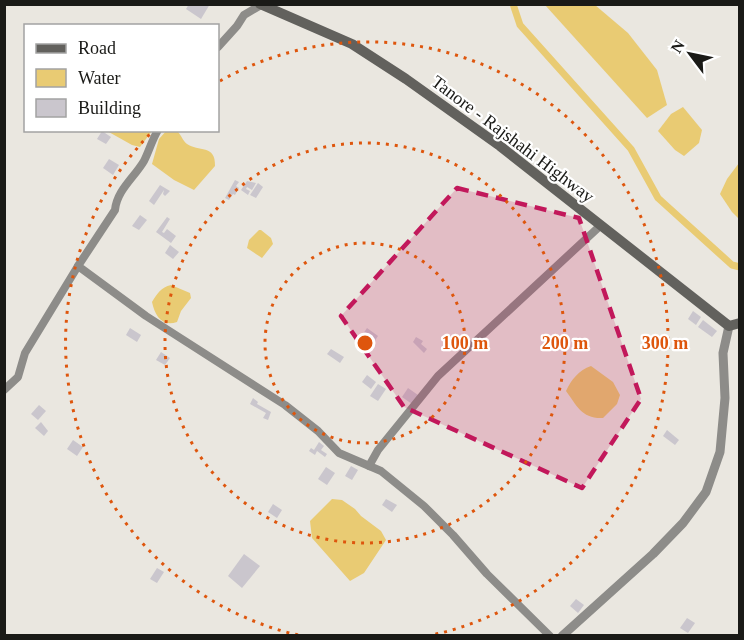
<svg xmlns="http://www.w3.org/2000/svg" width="744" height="640" font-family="'Times New Roman',serif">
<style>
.water{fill:#e9cb73}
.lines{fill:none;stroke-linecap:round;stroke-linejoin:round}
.canal{stroke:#e9cb73;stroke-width:7}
.building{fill:#cac6cd}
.minor{stroke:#8d8c89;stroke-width:8}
.tertiary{stroke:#8d8c89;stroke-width:9}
.secondary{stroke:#62615d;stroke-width:10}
.marked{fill:#c2185b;fill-opacity:0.2;stroke:#c2185b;stroke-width:4.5;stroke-dasharray:12 8;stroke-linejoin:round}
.ring{fill:none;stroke:#de560d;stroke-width:3;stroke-dasharray:3 6}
.labels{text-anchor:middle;stroke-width:4.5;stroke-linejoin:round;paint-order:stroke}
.street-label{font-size:18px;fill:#1a1a17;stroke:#fff}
.centre{fill:#de560d;stroke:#fff;stroke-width:3}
.ring-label{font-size:18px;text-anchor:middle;font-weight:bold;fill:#de560d;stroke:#fff;stroke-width:4.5;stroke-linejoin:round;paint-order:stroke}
</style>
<rect width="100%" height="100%" fill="#eae7e0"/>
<!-- water -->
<g class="water">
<path d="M545,5H595L628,33L657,70L667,105L647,118Z"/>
<path d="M683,107L702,130L699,143L684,156L675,150L658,131L671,114Z"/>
<path d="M167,130L178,132C181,135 183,141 187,144C198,152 216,144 215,166L194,190L174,180L152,164L159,139Z"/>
<path d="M107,131H152L140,147L132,145Z"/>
<path d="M739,163V219L732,212L720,194L727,179Z"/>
<path d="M259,230H261L271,238L273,244L262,258L247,248L249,240Z"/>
<path d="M171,285L190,293L191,298L181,311L177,322C162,327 155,316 152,302C157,294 161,287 171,285Z"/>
<path d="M591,366L613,382L620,395L617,404L603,418C582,419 577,406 566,391C571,380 579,370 591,366Z"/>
<path d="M332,499L342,500L355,509L361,516L381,531L386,540L364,573L350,581L312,538L310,521Z"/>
</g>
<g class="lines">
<!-- canal -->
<path class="canal" d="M513,4L520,25L631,149L658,198L732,265L740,267"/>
</g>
<!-- building -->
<g class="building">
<path d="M189,4H210L201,19L186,9Z"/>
<path d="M102,131L111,137L106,144L97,139Z"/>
<path d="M109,159L119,165L113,175L103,168Z"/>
<path d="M235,180L239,182L236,186L239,188L235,195L233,194L229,200L225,198Z"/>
<path d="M247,181L256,183L252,190L247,187L246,189L250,191L248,195L241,190Z"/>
<path d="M258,183L263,187L256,198L250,195Z"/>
<path d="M160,185L170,191L165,196L163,194L164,190L154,205L149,201Z"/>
<path d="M140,215L147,220L139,230L132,226Z"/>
<path d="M167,217L170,219L162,232L164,233L167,229L176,236L171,243L156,232Z"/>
<path d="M170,245L179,252L173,259L165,253Z"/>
<path d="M693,311L701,317L696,325L688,319Z"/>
<path d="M703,320L717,331L712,337L698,327Z"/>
<path d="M130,328L141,335L137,342L126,335Z"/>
<path d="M367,328L378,336L372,345L361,337Z"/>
<path d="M416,337L423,341L421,344L427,349L424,353L413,342Z"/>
<path d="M331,349L344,357L340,363L327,354Z"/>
<path d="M161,352L170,358L165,365L156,360Z"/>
<path d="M367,375L376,382L371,389L362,382Z"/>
<path d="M378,384L386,389L378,401L370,396Z"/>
<path d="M408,388L418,395L412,404L402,397Z"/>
<path d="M253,398L258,402L257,404L271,412L268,420L263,418L266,413L250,404Z"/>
<path d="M39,405L46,411L38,420L31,414Z"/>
<path d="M41,422L48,431L44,436L35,428Z"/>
<path d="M667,430L679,440L675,445L663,436Z"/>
<path d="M73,440L83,447L77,456L67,449Z"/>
<path d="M319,442L324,446L321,450L327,454L325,457L317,451L315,455L309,451L311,448L314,450Z"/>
<path d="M351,466L358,470L352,480L345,476Z"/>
<path d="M326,467L335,473L327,485L318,479Z"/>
<path d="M386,499L397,505L392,512L382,505Z"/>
<path d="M273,504L282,510L277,518L268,512Z"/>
<path d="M244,554L260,566L242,588L228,576Z"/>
<path d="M157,568L164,572L157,583L150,579Z"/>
<path d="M576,599L584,605L578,613L570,606Z"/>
<path d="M687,618L695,623L688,633L680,628Z"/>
</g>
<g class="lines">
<!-- minor -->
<g class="minor">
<path d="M218,47L237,26L244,15L261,5"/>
<path d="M158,130C152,140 149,151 144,161C134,178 117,190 115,210L78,266L146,316L285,405L318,431L339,453L381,471L424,506L453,535L487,574L550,636"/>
<path d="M4,390L18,377L25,353L78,266"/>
<path d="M369,466L378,450L438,376L600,226"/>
</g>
<!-- tertiary -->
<path class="tertiary" d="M562,636L653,554L683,523L706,492L720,452L725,398L723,353L729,326"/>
<!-- secondary -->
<path class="secondary" d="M260,4L352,44L406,79L500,146L729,326L740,323"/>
</g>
<!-- marked area -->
<path class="marked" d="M457,188L579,218L641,399L582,488L404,407L341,316Z"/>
<!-- distance rings -->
<g class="ring">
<circle cx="365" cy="343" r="100"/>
<circle cx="365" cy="343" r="200"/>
<path d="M298 635A300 300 0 0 1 153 131M220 81A300 300 0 1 1 432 635"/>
</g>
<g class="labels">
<!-- street labels -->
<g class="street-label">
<text transform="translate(513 139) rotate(37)" y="6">Tanore - Rajshahi Highway</text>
</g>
</g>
<circle cx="365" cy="343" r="9" class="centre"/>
<g class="ring-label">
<text x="465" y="349">100 m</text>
<text x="565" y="349">200 m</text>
<text x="665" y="349">300 m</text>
</g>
<!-- border -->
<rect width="744" height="640" fill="none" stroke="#1a1a17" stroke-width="12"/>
<!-- legend -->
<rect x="24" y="24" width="195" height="108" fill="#ffffff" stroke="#a3a3a2" stroke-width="1.5"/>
<rect x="36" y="44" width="30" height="9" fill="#62615d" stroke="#a3a3a2" stroke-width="1.5"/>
<text x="78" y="54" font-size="18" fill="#1a1a17">Road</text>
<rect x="36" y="69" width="30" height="18" fill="#e9cb73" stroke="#a3a3a2" stroke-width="1.5"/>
<text x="78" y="84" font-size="18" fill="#1a1a17">Water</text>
<rect x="36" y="99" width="30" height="18" fill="#cac6cd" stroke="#a3a3a2" stroke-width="1.5"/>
<text x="78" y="114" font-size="18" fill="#1a1a17">Building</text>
<!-- north arrow -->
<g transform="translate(690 54) rotate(302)" stroke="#ffffff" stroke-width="4.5" paint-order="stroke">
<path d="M0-4.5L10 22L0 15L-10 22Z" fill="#1a1a17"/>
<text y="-9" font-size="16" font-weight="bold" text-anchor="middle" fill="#1a1a17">N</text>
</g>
</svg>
